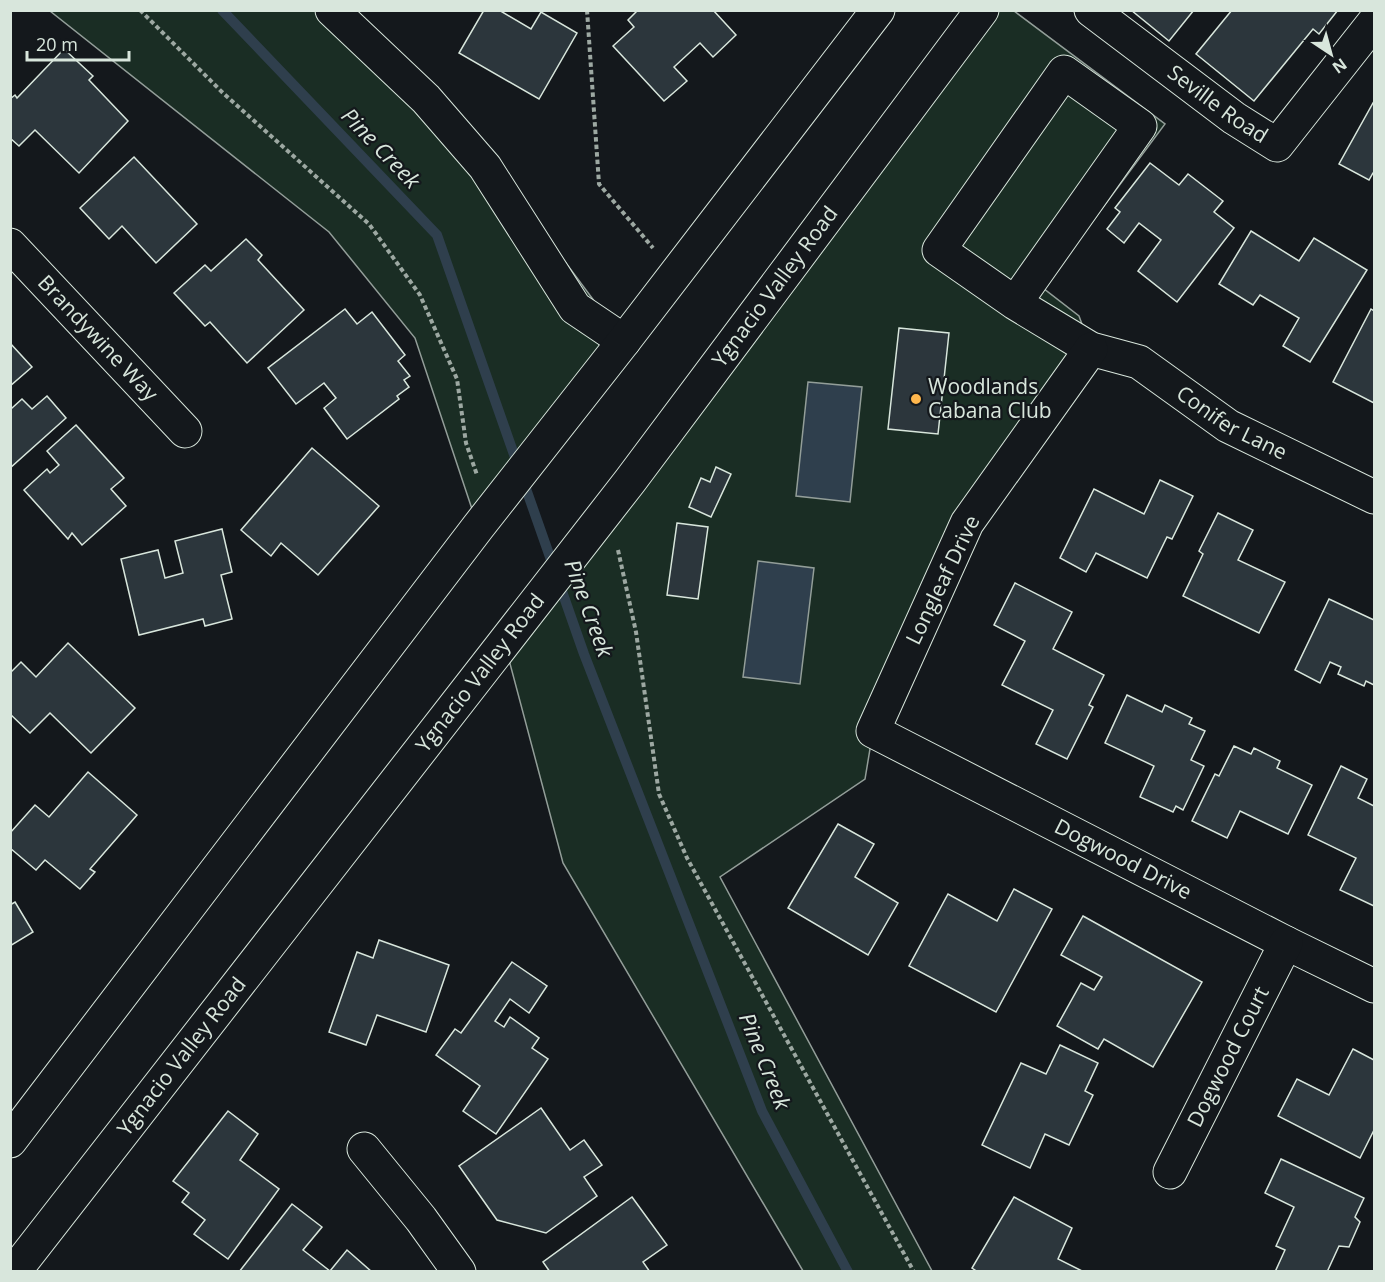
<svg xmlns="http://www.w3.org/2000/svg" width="1385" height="1282" font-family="'Open Sans',sans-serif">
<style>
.green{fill:#1a2d24;stroke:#939e99;stroke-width:1.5}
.water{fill:#2f3f4d;stroke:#939e99;stroke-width:1.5}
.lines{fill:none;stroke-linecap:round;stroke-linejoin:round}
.stream{stroke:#2f3f4d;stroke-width:10}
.building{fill:#2c363c;stroke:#d8e6dc;stroke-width:1.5}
.minor-casing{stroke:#d8e6dc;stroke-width:35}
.highway-casing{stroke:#d8e6dc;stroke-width:35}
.path{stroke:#9da8a2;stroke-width:4;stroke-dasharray:4.5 3;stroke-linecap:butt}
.minor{stroke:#14181c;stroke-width:33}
.highway{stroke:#14181c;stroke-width:33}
.poi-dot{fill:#ffb74d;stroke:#14181c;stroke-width:2}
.labels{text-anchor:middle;stroke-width:4.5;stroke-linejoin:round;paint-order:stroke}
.street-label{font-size:21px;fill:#d8e6dc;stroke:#14181c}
.poi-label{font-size:21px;fill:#d8e6dc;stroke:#14181c;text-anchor:start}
.water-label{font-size:22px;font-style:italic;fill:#d8e6dc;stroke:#14181c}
</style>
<rect width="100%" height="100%" fill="#14181c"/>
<!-- green -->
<g class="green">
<path d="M50,11H351L449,106L624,341L478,527L415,338L329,232Z"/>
<path d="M982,11H1014L1165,124L1043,288L1079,316L1091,349L967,523L873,731L865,779L720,877L932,1271H803L563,863L504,641Z"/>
</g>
<!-- water -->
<g class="water">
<path d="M808,382L862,387L850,502L796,496Z"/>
<path d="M758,561L814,568L800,684L743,677Z"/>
</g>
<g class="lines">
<!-- stream -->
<path class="stream" d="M222,10L437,235L584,654L762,1111L848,1272"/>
</g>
<!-- building -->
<g class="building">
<path d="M484,10H499L531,29L541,12L577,33L539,99L459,53Z"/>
<path d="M638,10H713L736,35L713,57L700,43L674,67L687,81L664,101L613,46L634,27L628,20Z"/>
<path d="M1131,10H1194L1169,41Z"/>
<path d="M1232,10H1338L1319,34L1313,29L1254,101L1196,54Z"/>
<path d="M64,49L93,76L89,80L128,121L79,173L35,130L19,146L10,138V99L15,95L17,98Z"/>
<path d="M1373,103L1374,104V173H1373L1369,180L1339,164Z"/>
<path d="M134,157L197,224L156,263L122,226L109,239L80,208Z"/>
<path d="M1150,163L1179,185L1188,174L1223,201L1214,212L1234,228L1177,302L1138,271L1161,240L1139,223L1124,243L1107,229L1120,212L1115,208Z"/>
<path d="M1251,231L1299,261L1314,238L1367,270L1310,362L1283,346L1299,318L1260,295L1253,305L1219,284Z"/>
<path d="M246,239L262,255L258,260L304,310L247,363L210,322L205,326L174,293L205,265L211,271Z"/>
<path d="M345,309L357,324L372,312L405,355L398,361L410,376L404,380L409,387L397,396L399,399L347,439L324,408L336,398L324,383L296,404L268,368Z"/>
<path d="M1371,309L1374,311V403L1333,382Z"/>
<path d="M899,328L949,333L938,434L888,429Z"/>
<path d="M10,343L32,367L10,386Z"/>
<path d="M47,396L66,418L10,468V406L12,408L22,399L32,409Z"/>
<path d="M76,425L124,478L111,489L126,506L82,545L72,533L68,539L24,490L47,469L50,473L59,465L47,451Z"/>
<path d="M312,448L379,506L318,575L281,543L271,556L241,530Z"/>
<path d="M716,467L731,474L711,517L689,507L701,478L710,482Z"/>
<path d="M1160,480L1193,496L1172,539L1167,537L1147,578L1096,553L1086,572L1060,558L1094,489L1144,514Z"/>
<path d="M1218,513L1253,530L1238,560L1285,582L1259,633L1183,596L1203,554L1199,551Z"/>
<path d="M677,523L708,527L698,599L667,595Z"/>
<path d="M222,529L232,572L221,575L232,619L205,626L203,619L139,635L121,559L158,550L165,578L183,573L175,541Z"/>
<path d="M1015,583L1072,612L1053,649L1104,675L1089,705L1093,707L1067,759L1036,744L1053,710L1002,685L1025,641L994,625Z"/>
<path d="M1329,599L1374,620V685L1366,681L1364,686L1338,674L1341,667L1330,662L1320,683L1295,670Z"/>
<path d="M68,643L135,708L91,753L50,713L30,733L10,714V673L21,662L36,677Z"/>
<path d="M1127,695L1162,712L1165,705L1192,718L1189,724L1205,731L1191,760L1204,766L1183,810L1176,806L1173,812L1140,797L1154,766L1105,743Z"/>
<path d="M1234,746L1251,754L1254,748L1280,761L1277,768L1312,785L1288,834L1240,811L1227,838L1192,821L1215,774L1219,776Z"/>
<path d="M1341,766L1367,779L1358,798L1374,806V906L1340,890L1356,858L1308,835Z"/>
<path d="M88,772L137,815L90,869L95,872L80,889L45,860L36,870L10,848V833L35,805L49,817Z"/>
<path d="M838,824L874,844L855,877L898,903L868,955L788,908Z"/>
<path d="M1014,889L1052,909L996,1012L909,966L948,894L997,921Z"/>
<path d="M15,902L33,932L10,946V905Z"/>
<path d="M1083,916L1202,982L1153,1067L1104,1039L1098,1049L1057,1026L1081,983L1094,990L1102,977L1061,955Z"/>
<path d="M379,940L449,965L426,1032L377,1015L366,1045L329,1032L357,952L373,958Z"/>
<path d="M512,962L547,986L529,1013L510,999L495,1021L504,1027L510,1017L539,1038L532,1048L548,1059L496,1134L463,1111L480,1086L436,1055L455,1029L461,1033Z"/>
<path d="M1060,1045L1098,1063L1085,1091L1093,1095L1069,1145L1045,1134L1030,1168L982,1145L1021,1063L1046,1074Z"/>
<path d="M1353,1049L1374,1060V1130L1360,1158L1278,1116L1297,1079L1329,1095Z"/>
<path d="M541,1108L570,1150L584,1140L602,1165L584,1177L597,1196L546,1233L497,1220L459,1166Z"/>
<path d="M228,1111L258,1134L240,1160L279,1189L228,1259L194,1234L205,1220L182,1202L189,1193L173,1181Z"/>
<path d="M1281,1159L1364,1198L1355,1217L1360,1222L1349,1247L1339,1246L1327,1272H1275L1285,1250L1276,1246L1294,1207L1265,1193Z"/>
<path d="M632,1197L667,1245L643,1262L650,1272H550L543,1262Z"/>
<path d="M1014,1197L1072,1228L1058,1259L1084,1272H978L972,1268Z"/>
<path d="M292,1204L322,1227L303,1250L330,1271L347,1250L372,1272H239Z"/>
</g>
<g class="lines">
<defs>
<g id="minor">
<path d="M332,10L426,99L485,167L575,308L624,341"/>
<path id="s1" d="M1091,10L1234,118L1277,145L1374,22"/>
<path id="s2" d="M10,245L185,431"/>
<path id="s3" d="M1015,303L1140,126L1064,72L939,250L1015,303L1091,349L1139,362L1228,426L1374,497"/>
<path id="s4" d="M1091,349L967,523L873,731L1286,943L1374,986"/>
<path d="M364,1149L421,1219L459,1272"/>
<path id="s5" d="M1170,1172L1286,943"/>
</g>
<g id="highway">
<path d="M10,1141L478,527L624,341L878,10"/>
<path id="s6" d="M14,1272L630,481L982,10"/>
</g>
</defs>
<!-- minor casing -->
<use href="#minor" class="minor-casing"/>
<!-- highway casing -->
<use href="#highway" class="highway-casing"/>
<!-- path -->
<g class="path">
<path d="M140,10L223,93L369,224L420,295L457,379L466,443L477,475"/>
<path d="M587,10L599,184L653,248"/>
<path d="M618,550L636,632L659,794L687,858L914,1272"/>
</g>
<!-- minor -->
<use href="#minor" class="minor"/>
<!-- highway -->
<use href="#highway" class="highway"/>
</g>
<!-- markers -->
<circle class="poi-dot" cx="916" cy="399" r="6"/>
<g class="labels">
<!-- street labels -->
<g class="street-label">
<text dy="7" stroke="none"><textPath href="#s1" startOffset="158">Seville Road</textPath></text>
<text dy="7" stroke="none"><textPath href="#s6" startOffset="1245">Ygnacio Valley Road</textPath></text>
<text dy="7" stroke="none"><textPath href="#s2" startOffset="128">Brandywine Way</textPath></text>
<text dy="7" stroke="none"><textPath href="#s3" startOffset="870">Conifer Lane</textPath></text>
<text transform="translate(943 580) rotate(-64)" y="7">Longleaf Drive</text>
<text dy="7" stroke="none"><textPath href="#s6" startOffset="759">Ygnacio Valley Road</textPath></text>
<text dy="7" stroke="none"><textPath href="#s4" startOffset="723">Dogwood Drive</textPath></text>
<text dy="7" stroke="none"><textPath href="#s6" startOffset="273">Ygnacio Valley Road</textPath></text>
<text dy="7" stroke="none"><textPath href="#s5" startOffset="129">Dogwood Court</textPath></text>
</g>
<!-- poi labels -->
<g class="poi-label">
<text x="928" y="394">Woodlands<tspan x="928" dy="24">Cabana Club</tspan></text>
</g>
<!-- water labels -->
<g class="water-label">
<text transform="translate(381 148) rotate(46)" y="8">Pine Creek</text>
<text transform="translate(589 608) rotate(70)" y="8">Pine Creek</text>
<text transform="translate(765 1061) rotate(68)" y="8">Pine Creek</text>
</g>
</g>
<!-- border -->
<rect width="1385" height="1282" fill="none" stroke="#d8e6dc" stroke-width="24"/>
<!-- north arrow -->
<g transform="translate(1331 54) rotate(144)" stroke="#14181c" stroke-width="4.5" paint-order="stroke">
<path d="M0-4.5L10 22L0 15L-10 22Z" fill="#d8e6dc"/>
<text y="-9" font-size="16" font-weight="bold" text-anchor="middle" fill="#d8e6dc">N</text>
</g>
<!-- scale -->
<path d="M27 51v9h102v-9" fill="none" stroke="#d8e6dc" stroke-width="3"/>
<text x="36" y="51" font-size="18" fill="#d8e6dc" stroke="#14181c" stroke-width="4.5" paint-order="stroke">20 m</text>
</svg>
